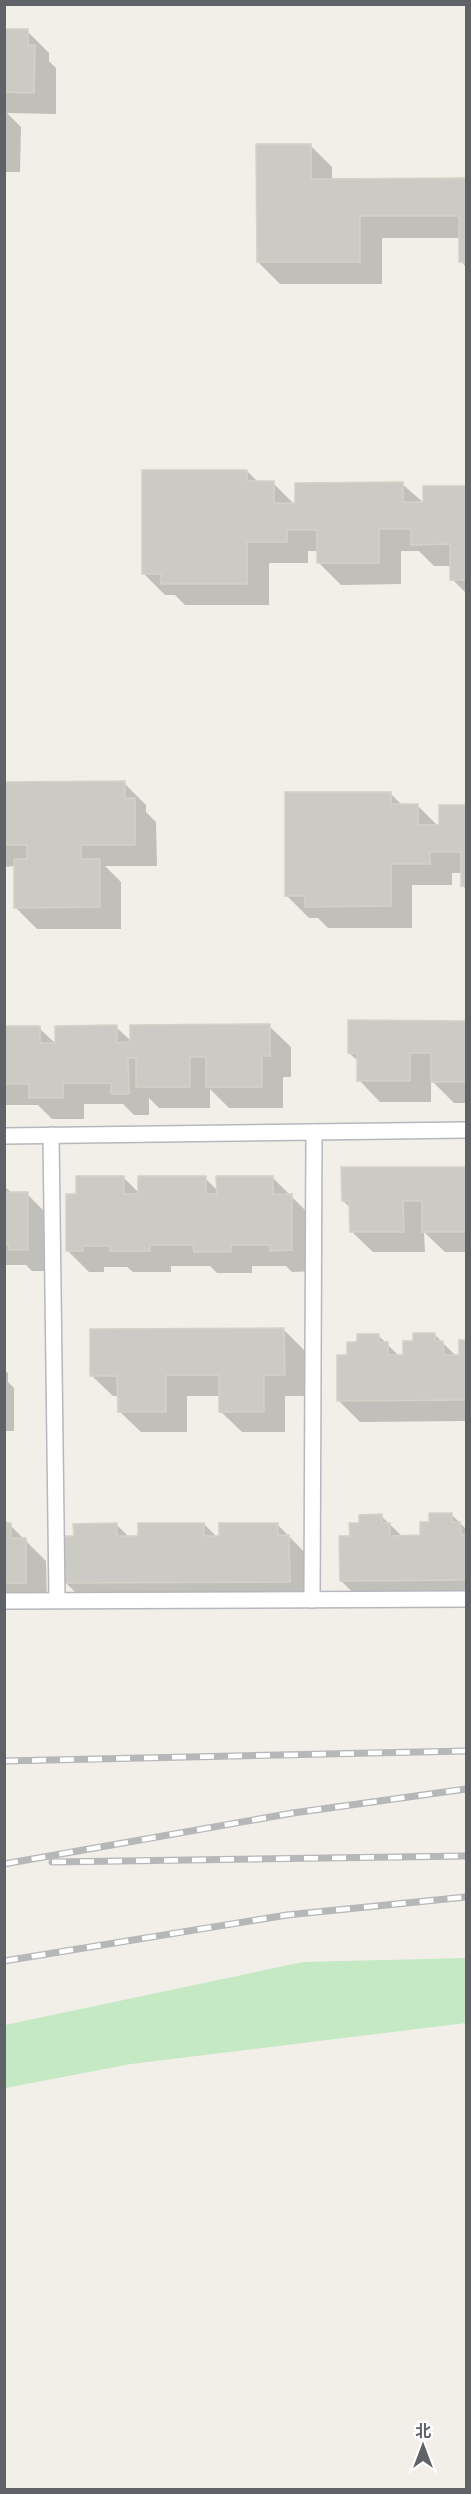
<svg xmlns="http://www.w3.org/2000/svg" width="471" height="2494" font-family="Cabin,'Noto Sans SC',sans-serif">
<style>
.green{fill:#c5e8c5}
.shadow{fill:#0003}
.building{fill:#cccac5;stroke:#d6d1c6;stroke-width:1.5}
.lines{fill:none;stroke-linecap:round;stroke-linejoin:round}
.service-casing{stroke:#b5b8bc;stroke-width:18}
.service{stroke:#fff;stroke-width:15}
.rail-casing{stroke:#b6b7b8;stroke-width:7}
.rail{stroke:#fff;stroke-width:4.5;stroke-dasharray:14;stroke-linecap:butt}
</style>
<rect width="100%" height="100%" fill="#f1efe8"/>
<!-- green -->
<path class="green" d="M466,1958V2023L131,2064L5,2088V2025L303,1962Z"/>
<!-- shadow -->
<g class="shadow">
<path d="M4,31H27L49,53V61L56,68V114L7,113L21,127L20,172H4Z"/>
<path d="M310,145L332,167V180H466V267L461,261V238H382V284H280L258,262Z"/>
<path d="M247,471L259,483H273L294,504L402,484L424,503V487H466V593L452,579V566H434L419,551H401V584L341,585L319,563V551H308V563H269V605H185L175,595H165L143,573Z"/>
<path d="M4,783H124L146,805V812L156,822L157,866H105L121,882V929H37L15,907V866L4,867Z"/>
<path d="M390,793L402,805H417L440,828V806H466V889L462,885V873H452V885H412V928H328L318,918H309L287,896Z"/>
<path d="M349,1022H466V1103H454L431,1080V1102H380L359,1080V1062L349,1053Z"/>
<path d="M269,1026L291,1047V1077H283V1108H229L210,1089V1108H159L149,1098V1115H134L123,1104H84V1119H52L38,1105H6L4,1120V1028H39L57,1045L116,1027L132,1042Z"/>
<path d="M343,1168H466V1252H445L424,1232L425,1252H373L351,1231V1208L343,1201Z"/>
<path d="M272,1177L312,1217L313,1271L292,1272L286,1266H252V1273H217L210,1266H171V1272H133L127,1267H104V1272H89L68,1251L78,1196L124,1178L139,1193L205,1178L218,1191Z"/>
<path d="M4,1186L13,1194H27L48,1215V1271H32L26,1265H4Z"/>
<path d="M284,1330L305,1351L306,1396H285V1432H242L220,1411V1396H187V1432H141L119,1411V1396H113L91,1375Z"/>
<path d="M434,1334L456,1356H460V1342H466V1421L360,1422L338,1400L348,1357L358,1344L379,1336L400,1357H404L414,1342Z"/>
<path d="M4,1370L8,1373V1382L14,1388V1431H4Z"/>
<path d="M451,1514L466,1529V1601L363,1602L341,1581L352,1537L361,1524L381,1516L403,1537H421L431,1523Z"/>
<path d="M4,1519L46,1561L47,1604H4Z"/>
<path d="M204,1524L217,1537L277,1524L310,1558V1603L87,1604L65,1582L75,1538L117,1525L130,1538Z"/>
</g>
<!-- building -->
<g class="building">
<path d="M4,29H28V45H35L34,93L4,92Z"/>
<path d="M256,144H311V179L466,178V262H459V216H360V262H257Z"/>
<path d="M142,470H247V481H274V503H295V483L403,482V502H423V486H466V580H450V544L411,545V529H379V563H317V530H287V542H247V584H161V574H142Z"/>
<path d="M125,781V798H135V845H81V859H100V907L14,908V859H27V845H4V782Z"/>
<path d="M285,792H391V804H418V825H439V805H466V886H461V852H430V864H391V906L305,907V896H285Z"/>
<path d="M348,1020L466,1021V1082H431V1053H410V1081H357V1053H348Z"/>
<path d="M270,1024V1056H262V1087H206V1057H190V1087H136V1058H128L129,1094H111V1083H63V1098H29V1084H4V1026H40V1043H55V1026L117,1025V1043L130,1042V1025Z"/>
<path d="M341,1167H466V1232H422V1201H403L404,1232H350L349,1201H342Z"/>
<path d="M76,1176H124V1194H138V1176H206V1194H217L216,1176H273V1194H292V1250L270,1251V1245H231V1252H194L193,1245H150V1251H110V1246H83V1251H66V1194H76Z"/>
<path d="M4,1192H28V1250H9V1245H4Z"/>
<path d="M284,1328L285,1375H264V1412H219V1375H166V1412H118L117,1376H90V1329Z"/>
<path d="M413,1333H435V1341H443L444,1355H459V1340H466V1400L337,1401V1355H347V1342H357V1334H379V1342H388V1355H403V1341H413Z"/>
<path d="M429,1513H452V1522H460L461,1535H466V1580L340,1581L339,1536H350L349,1523H359V1515L382,1514V1523H390V1536L420,1535V1522H429Z"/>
<path d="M4,1523H11V1538H26V1583H4Z"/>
<path d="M117,1523V1536H138V1523H204V1536H219V1523H278V1535H289L290,1582L64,1583L63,1536H74L73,1524Z"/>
</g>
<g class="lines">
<defs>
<g id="service">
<path d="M51,1135L57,1600"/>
<path d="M4,1136L466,1130"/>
<path d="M312,1600L314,1132"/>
<path d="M4,1601L466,1599"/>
</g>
</defs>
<!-- service casing -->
<use href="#service" class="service-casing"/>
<!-- service -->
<use href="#service" class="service"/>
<defs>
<g id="rail">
<path d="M4,1761L466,1751"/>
<path d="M52,1862L466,1856"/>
<path d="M4,1864L293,1813L466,1789"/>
<path d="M4,1961L287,1915L466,1897"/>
</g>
</defs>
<!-- rail casing -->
<use href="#rail" class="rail-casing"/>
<!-- rail -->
<use href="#rail" class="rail"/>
</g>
<!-- border -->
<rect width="471" height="2494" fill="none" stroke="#5f6368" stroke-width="12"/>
<!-- north arrow -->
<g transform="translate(423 2446)" stroke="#ffffff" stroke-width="4.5" paint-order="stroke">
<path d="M0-4.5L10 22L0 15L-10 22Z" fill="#5f6368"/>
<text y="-9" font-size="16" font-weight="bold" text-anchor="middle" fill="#5f6368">北</text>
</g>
</svg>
